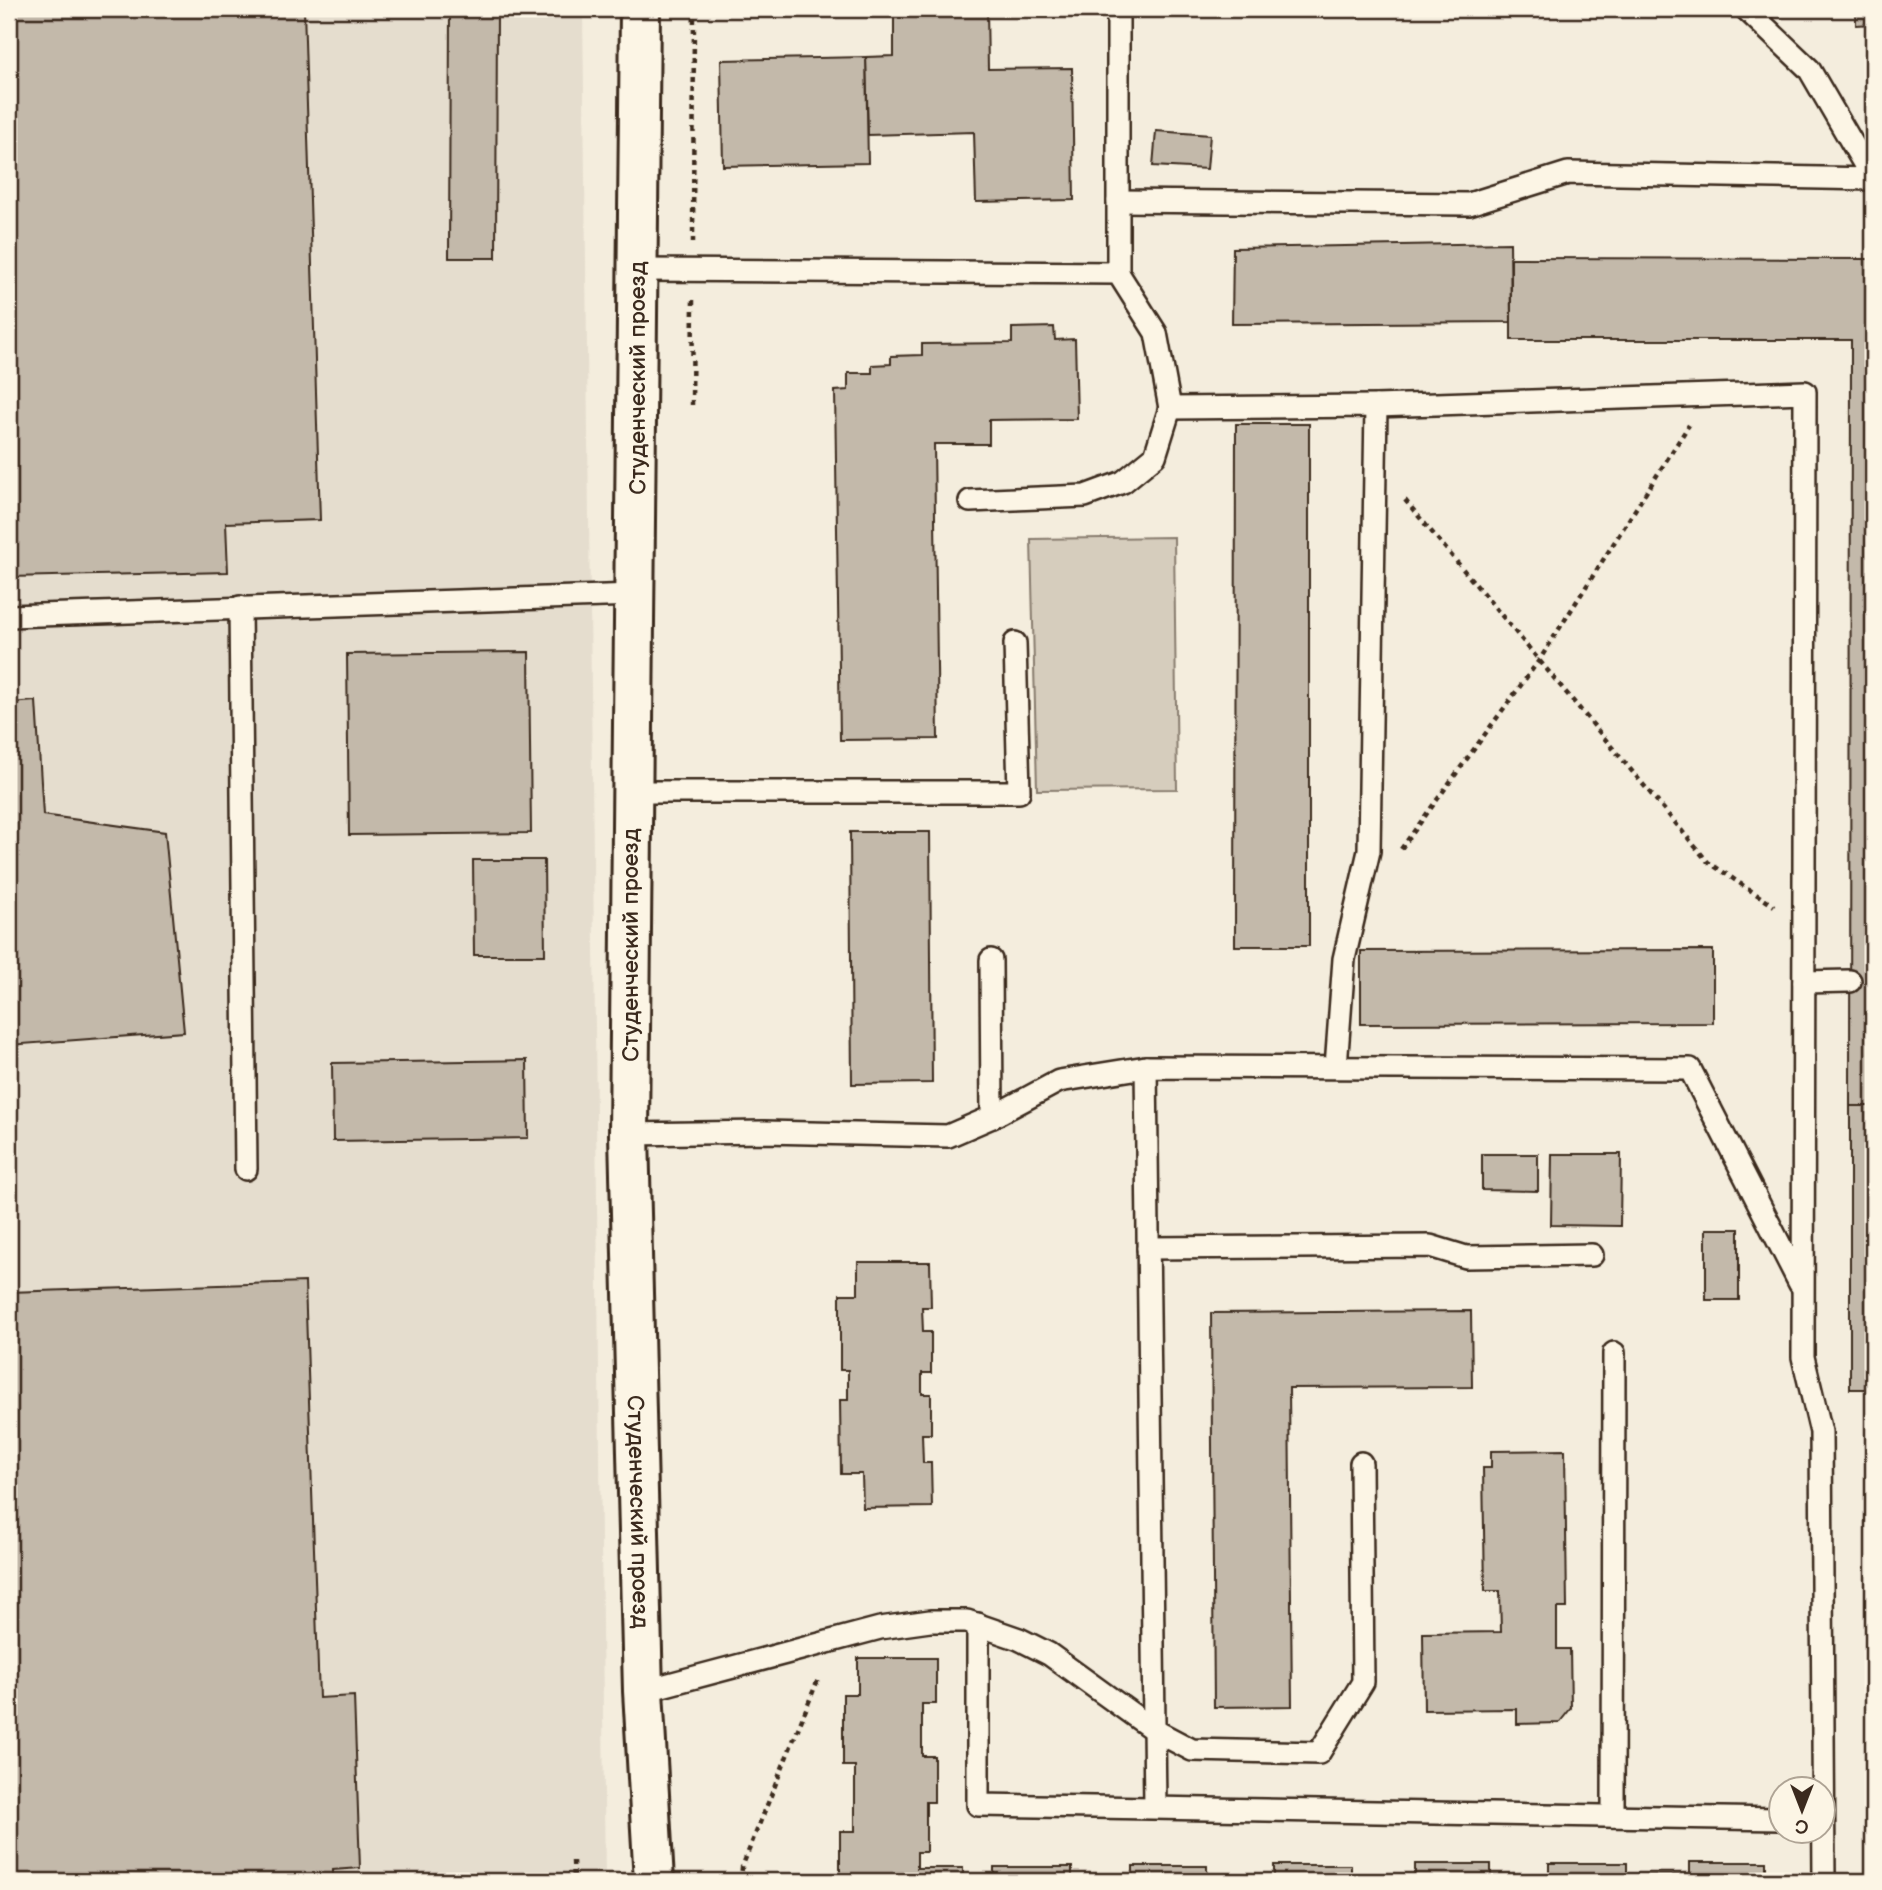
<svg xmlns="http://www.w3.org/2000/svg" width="1882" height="1890" font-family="'Balsamiq Sans',sans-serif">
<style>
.built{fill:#e5ddce}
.green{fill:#d6cdbd;stroke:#887c6e;stroke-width:2}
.building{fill:#c3b9aa;stroke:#3b2a1e;stroke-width:2}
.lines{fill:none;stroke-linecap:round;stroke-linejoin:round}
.lane-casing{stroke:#3b2a1e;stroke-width:26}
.street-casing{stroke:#3b2a1e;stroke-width:44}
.path{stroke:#3b2a1e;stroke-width:4.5;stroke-dasharray:5 5;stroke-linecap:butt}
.lane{stroke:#fcf5e5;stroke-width:21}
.street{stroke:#fcf5e5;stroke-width:38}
.labels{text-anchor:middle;stroke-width:7;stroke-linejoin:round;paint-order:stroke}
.street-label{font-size:23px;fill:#3b2a1e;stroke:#fcf5e5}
</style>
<rect width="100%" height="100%" fill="#f4eddd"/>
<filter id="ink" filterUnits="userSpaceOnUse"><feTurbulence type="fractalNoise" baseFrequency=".0143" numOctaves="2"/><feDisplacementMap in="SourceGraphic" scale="14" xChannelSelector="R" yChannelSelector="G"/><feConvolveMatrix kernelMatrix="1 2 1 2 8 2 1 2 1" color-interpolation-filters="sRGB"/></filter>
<g filter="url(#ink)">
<!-- built -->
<path class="built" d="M9,9H583L605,1881H9Z"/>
<!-- green -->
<path class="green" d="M1174,537L1177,789L1037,790L1031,539Z"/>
<!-- building -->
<g class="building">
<path d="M9,9H304L320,520L226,523L228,572L9,577Z"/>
<path d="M450,9H497L496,258H449Z"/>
<path d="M894,9H987L988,69L1072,68L1074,200L976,202L974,132L868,135L866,57L894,56Z"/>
<path d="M1856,9H1873V24L1856,25Z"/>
<path d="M866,57L868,163L723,166L721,60Z"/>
<path d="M1156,131L1210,135L1207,169L1153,166Z"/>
<path d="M1510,243L1511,322L1232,324L1233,248Z"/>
<path d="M1511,258L1873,259V1106H1850L1851,340H1511Z"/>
<path d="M1054,327L1055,340L1075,339L1077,419L989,420V444H934L938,739L840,740L835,391L848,390V373H872V365L891,364V356L922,355V344L1012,343V328Z"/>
<path d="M1236,424H1309V946H1235Z"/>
<path d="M529,652L531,833L349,835L347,654Z"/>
<path d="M36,701L43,815L165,832L184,1032L9,1045V703Z"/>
<path d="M850,832H930L932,1083L852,1084Z"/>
<path d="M473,860H544L545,955H474Z"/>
<path d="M1713,950V1023L1361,1024V951Z"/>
<path d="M527,1060L528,1138L333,1141L332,1063Z"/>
<rect x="1850" y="1106" width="23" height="283"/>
<path d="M1482,1154H1538V1191L1482,1190Z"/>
<path d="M1552,1154H1621L1620,1226L1551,1225Z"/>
<rect x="1706" y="1229" width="33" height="71"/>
<path d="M858,1262H930L931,1307H922L923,1332H931V1373H922V1394H931V1434H922L923,1463H931L932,1507L863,1508L862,1474H841L840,1400H848V1370H840V1294H858Z"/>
<path d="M305,1282L319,1698L354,1696L360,1868L333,1870V1881H9V1292Z"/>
<path d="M1471,1311L1472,1387L1289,1388L1292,1706L1214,1707L1211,1313Z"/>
<path d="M1565,1450L1567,1608H1557V1649H1570L1571,1708L1559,1723L1517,1724V1709L1424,1710L1423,1633L1501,1632L1500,1591H1485L1483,1468H1491V1451Z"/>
<path d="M858,1658H936V1704H922V1756H934V1802H926V1852H917V1868H963V1877H994V1867H1072V1877H1133V1866H1207V1876H1274V1865H1351V1876H1415V1864H1491V1875H1549V1863H1627V1875H1690V1862H1766V1874H1804V1881H840V1831H855V1766H843V1694H858Z"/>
<rect x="1844" y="1875" width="29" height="6"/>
</g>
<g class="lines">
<defs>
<g id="lane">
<path d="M1118,9V273"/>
<path d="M1746,9L1809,69L1873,179"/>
<path d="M1118,201L1469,204L1568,173L1873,179"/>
<path d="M638,270L1118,273L1156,333L1170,408L1376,406L1369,851L1344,959L1336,1067"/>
<path d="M1376,406L1805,392L1803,1357L1821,1432L1824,1881"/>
<path d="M970,501L1085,496L1123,482L1155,456L1170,408"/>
<path d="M240,607L246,1169"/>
<path d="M9,616L635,595"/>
<path d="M631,792H1019L1015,643"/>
<path d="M991,960L992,1117"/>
<path d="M1804,982L1850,981"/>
<path d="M1146,1067L1155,1807"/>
<path d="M629,1134L764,1132L948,1136L992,1117L1059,1081L1146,1067L1690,1069L1800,1284"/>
<path d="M1148,1248L1430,1246L1466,1257L1592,1255"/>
<path d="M978,1624V1805L1780,1819"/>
<path d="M643,1691L880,1628L930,1621H967L1019,1639L1049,1654L1154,1730L1192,1750L1319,1753L1363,1682L1361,1463"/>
<path d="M1613,1816L1614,1353"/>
</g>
<g id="street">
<path id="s1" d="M640,9L629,1134L643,1691L654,1881"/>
</g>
</defs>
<!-- lane casing -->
<use href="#lane" class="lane-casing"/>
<!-- street casing -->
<use href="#street" class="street-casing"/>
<!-- path -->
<g class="path">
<path d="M693,243L694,9"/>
<path d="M692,405L693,300"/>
<path d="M1405,500L1708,862L1774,906"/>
<path d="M1401,849L1540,659L1689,425"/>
<path d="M573,1861L574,1881"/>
<path d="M741,1881L742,1867L819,1677"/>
</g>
<!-- lane -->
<use href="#lane" class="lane"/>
<!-- street -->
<use href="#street" class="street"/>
</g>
</g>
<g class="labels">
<!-- street labels -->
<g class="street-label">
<text transform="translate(637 378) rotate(-90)" y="8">Студенческий проезд</text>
<text transform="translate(630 945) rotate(-90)" y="8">Студенческий проезд</text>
<text dy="8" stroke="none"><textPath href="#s1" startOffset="1503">Студенческий проезд</textPath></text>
</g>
</g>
<!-- margin -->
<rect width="1882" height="1890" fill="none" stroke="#fcf5e5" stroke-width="35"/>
<rect x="18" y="18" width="1847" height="1855" fill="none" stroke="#3b2a1e" stroke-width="2.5" filter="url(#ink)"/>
<!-- north arrow -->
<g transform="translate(1802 1810) rotate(180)"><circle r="33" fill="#fcf5e5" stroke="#afa495" stroke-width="2"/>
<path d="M0-5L12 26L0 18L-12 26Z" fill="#3b2a1e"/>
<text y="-10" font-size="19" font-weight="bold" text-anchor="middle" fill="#3b2a1e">С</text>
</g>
</svg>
